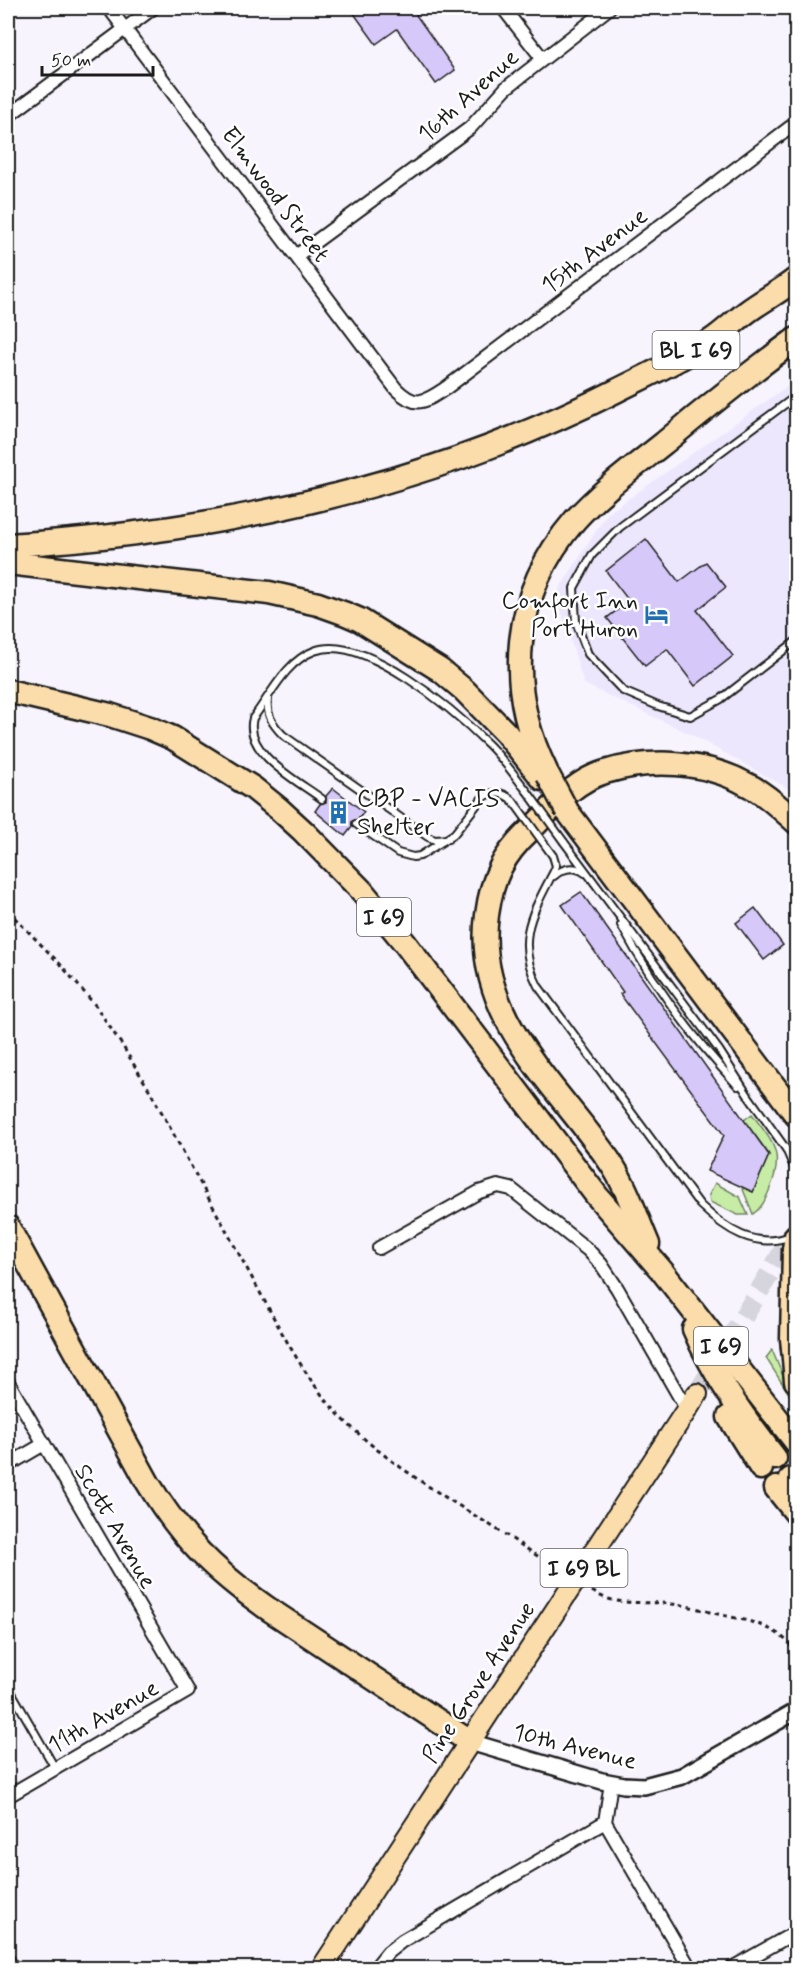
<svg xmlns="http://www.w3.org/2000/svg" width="804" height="1976" font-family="Mynerve,sans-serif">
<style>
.built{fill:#ede7fd}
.green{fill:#c6eca6;stroke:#718461;stroke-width:1.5}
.building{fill:#d7c8fa;stroke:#1c1c1c;stroke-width:1.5}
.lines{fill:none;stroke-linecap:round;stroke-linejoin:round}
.primary-tunnel{stroke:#d6d4dc;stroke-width:20;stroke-dasharray:20 10;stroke-linecap:butt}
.motorway-tunnel{stroke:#d6d4dc;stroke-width:22;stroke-dasharray:22 11;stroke-linecap:butt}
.service-casing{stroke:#1c1c1c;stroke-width:10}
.minor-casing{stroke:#1c1c1c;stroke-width:16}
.tertiary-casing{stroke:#1c1c1c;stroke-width:20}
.primary-casing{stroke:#1c1c1c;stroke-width:24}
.motorway-casing{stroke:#1c1c1c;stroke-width:27}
.path{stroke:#1c1c1c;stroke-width:3;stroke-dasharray:4.5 4.5;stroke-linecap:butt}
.service{stroke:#fff;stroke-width:6}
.minor{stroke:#fff;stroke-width:12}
.tertiary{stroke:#fff;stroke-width:15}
.primary{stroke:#fbddab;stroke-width:20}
.motorway{stroke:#fbddab;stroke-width:22}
.service-bridge-casing{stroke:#1c1c1c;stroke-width:10;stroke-linecap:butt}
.motorway-bridge-casing{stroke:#1c1c1c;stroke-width:27;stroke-linecap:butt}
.service-bridge{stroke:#fff;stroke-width:6}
.motorway-bridge{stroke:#fbddab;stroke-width:22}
.labels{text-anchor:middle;stroke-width:5;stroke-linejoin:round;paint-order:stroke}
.shield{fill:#fff;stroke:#606060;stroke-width:1.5}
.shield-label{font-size:22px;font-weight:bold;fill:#1c1c1c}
.street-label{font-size:24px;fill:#1c1c1c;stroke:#fff}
.poi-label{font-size:24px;fill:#1c1c1c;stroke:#fff;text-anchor:end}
</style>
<rect width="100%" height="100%" fill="#f7f4fe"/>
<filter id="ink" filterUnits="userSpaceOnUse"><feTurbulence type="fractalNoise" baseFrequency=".0167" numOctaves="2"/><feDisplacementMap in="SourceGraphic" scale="12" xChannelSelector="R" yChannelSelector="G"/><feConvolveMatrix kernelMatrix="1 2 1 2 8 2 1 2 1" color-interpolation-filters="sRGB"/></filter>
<g filter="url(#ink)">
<!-- built -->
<path class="built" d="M796,380V797L784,786L692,735L584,684L556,594L607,514Z"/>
<!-- green -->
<g class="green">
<path d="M752,1114C774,1144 785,1154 769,1191C765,1200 762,1208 753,1214L742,1187L753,1192L769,1154L744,1120Z"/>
<path d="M715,1183L740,1197L748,1215H738L710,1202L709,1195Z"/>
<path d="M772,1350L783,1376L796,1395V1405L766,1358Z"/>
</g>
<!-- building -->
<g class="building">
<path d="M350,8H426L416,15L455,70L436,84L397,29L376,44Z"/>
<path d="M646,539L679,582L706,562L726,587L697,610L733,656L695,686L667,649L645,666L607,618L629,601L606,571Z"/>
<path d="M333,788L364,812L358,819L352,821V827L345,836L315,811L320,804L326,802V796Z"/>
<path d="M581,892L769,1155L753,1192L707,1171L724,1135L620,994L623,992L562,905Z"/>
<path d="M755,908L783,945L764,960L736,923Z"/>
<path d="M787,1452L796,1455V1467L790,1466L784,1468L788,1463Z"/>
</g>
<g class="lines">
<!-- primary-tunnel -->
<path class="primary-tunnel" d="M697,1394L796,1230"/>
<!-- motorway-tunnel -->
<path class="motorway-tunnel" d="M786,1450L796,1464"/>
<defs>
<g id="service">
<path d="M796,396L620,527L592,555L574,588L576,622L588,654L623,691L658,706L690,716L721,699L796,641"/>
<path d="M268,699C266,714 272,724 283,735L428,837L435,840L448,839"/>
<path d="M322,799C298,781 243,753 253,718C271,695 285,662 314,651C363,632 455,711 489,745C503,759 514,775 527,791"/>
<path d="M356,824L398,853L413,857L420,856L454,834L483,797C494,791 504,792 513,801"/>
<path d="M564,842L719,1050L749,1097L786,1149L796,1172"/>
<path d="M553,856L556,866L554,871C533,912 514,940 538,986L700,1205C725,1229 755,1250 791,1236"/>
<path d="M554,876C563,868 574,865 585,873"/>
<path d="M621,925C652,983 693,1038 738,1086"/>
<path d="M8,1686L55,1768"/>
</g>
<g id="minor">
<path d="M109,8L396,389C416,409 425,402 446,388L796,123"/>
<path d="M503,8L542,58"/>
<path d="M8,116L153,8"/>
<path d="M296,256L470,128L506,88L609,8"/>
<path d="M379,1248L479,1192L498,1186L511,1189L588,1250L601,1264L617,1288L687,1410"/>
<path d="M8,1382L188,1691L8,1796"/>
<path d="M8,1465L44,1444"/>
<path d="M611,1783L605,1822L690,1968"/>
<path d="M8,1960L12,1968"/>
<path d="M375,1968L388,1952L402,1941L605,1822"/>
<path d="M732,1968L796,1932"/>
</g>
<path id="tertiary" d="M470,1742L602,1781L624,1785L644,1786L682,1776L796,1711"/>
<path id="primary" d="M322,1968L697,1394"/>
<g id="motorway">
<path d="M8,545C219,532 425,488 616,391C648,375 681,360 712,340C724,332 735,321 747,312C763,300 781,291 796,279"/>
<path d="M8,563L269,593L318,604L346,614L360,620L440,670L464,690L506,733L543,779"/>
<path d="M8,691L110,715L150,728L173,738L253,788L279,809L303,831L362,891L404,942L597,1196L662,1271L796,1442"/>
<path d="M546,771C504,686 512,593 575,520C601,491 634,467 664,443C707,407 751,372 796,339"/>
<path d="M567,811L796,1115"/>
<path d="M8,1227L148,1483C182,1539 213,1570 267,1608L470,1742"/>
<path d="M796,1236L794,1249L792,1339L793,1348L796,1360"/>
<path d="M648,1244C636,1216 626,1184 608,1159C556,1084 473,1016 487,915C492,877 503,855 531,829C553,807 574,781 605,772C651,758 704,761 746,784C765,793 781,809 796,822"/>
<path d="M694,1329C714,1376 744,1418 775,1458"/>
<path d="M793,1348L796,1381"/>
<path d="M729,1417L761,1468"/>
<path d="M791,1479L796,1486"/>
<path d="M776,1488L796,1513"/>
</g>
</defs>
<!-- service casing -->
<use href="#service" class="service-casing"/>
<!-- minor casing -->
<use href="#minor" class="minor-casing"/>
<!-- tertiary casing -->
<use href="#tertiary" class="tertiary-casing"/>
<!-- primary casing -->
<use href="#primary" class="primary-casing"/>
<!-- motorway casing -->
<use href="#motorway" class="motorway-casing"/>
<!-- path -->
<g class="path">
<path d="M8,911L61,965L95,1005L122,1045L150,1091L281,1331C299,1363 318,1394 344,1420C404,1480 485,1517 553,1567"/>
<path d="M592,1591C617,1608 644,1600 672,1604C686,1605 700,1609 713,1613C743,1620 781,1624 796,1654"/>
</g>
<!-- service -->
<use href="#service" class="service"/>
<!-- minor -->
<use href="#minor" class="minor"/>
<!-- tertiary -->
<use href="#tertiary" class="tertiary"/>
<!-- primary -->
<use href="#primary" class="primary"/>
<!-- motorway -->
<use href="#motorway" class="motorway"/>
<defs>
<g id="service-bridge">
<path d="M527,791L564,842"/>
<path d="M513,801L553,856"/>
</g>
<path id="motorway-bridge" d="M548,775L567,811"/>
</defs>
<!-- service-bridge casing -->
<use href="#service-bridge" class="service-bridge-casing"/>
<!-- motorway-bridge casing -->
<use href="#motorway-bridge" class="motorway-bridge-casing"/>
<!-- service-bridge -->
<use href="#service-bridge" class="service-bridge"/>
<!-- motorway-bridge -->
<use href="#motorway-bridge" class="motorway-bridge"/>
</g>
</g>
<!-- icons -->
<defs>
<symbol id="hotel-bare" viewBox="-9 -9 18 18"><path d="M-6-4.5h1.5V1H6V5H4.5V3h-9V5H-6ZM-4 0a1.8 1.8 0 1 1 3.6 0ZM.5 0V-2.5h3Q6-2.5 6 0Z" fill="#1f6fb2" stroke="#fff" stroke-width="2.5" paint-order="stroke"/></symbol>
<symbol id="building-bare" viewBox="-9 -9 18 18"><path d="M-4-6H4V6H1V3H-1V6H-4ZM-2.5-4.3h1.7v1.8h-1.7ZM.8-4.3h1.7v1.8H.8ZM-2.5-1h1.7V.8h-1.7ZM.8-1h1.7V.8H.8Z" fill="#1f6fb2" stroke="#fff" stroke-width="2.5" paint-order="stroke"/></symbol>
</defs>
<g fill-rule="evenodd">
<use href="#hotel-bare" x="640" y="598" width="33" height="33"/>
<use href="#building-bare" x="322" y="796" width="33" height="33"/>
</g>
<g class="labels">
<!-- shield labels -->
<g class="shield">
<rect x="652.5" y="331" width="87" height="38" rx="4.5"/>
<rect x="357" y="898" width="54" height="38" rx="4.5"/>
<rect x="694" y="1327" width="54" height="38" rx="4.5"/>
<rect x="540.5" y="1549" width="87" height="38" rx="4.5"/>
</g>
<g class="shield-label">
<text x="696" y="358">BL I 69</text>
<text x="384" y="925">I 69</text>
<text x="721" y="1354">I 69</text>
<text x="584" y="1576">I 69 BL</text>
</g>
<!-- street labels -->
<g class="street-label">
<text transform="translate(468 95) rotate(-42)" y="8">16th Avenue</text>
<text transform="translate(276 194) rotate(53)" y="8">Elmwood Street</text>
<text transform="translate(594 250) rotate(-37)" y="8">15th Avenue</text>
<text transform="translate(116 1526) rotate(60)" y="8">Scott Avenue</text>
<text transform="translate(478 1682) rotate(-57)" y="8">Pine Grove Avenue</text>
<text transform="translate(103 1716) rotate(-30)" y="8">11th Avenue</text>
<text transform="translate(575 1746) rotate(14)" y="8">10th Avenue</text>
</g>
<!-- poi labels -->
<g class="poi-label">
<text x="638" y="608">Comfort Inn<tspan x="638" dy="28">Port Huron</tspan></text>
<text x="357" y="806" text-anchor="start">CBP - VACIS<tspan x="357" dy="28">Shelter</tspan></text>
</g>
</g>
<!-- margin -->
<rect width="804" height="1976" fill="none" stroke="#fff" stroke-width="30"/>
<rect x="15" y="15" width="774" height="1946" fill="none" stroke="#1c1c1c" stroke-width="2" filter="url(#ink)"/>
<!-- scale -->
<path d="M42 66v9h111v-9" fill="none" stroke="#1c1c1c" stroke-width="3"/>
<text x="51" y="66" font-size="18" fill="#1c1c1c" stroke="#ffffff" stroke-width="4.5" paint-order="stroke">50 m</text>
</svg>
